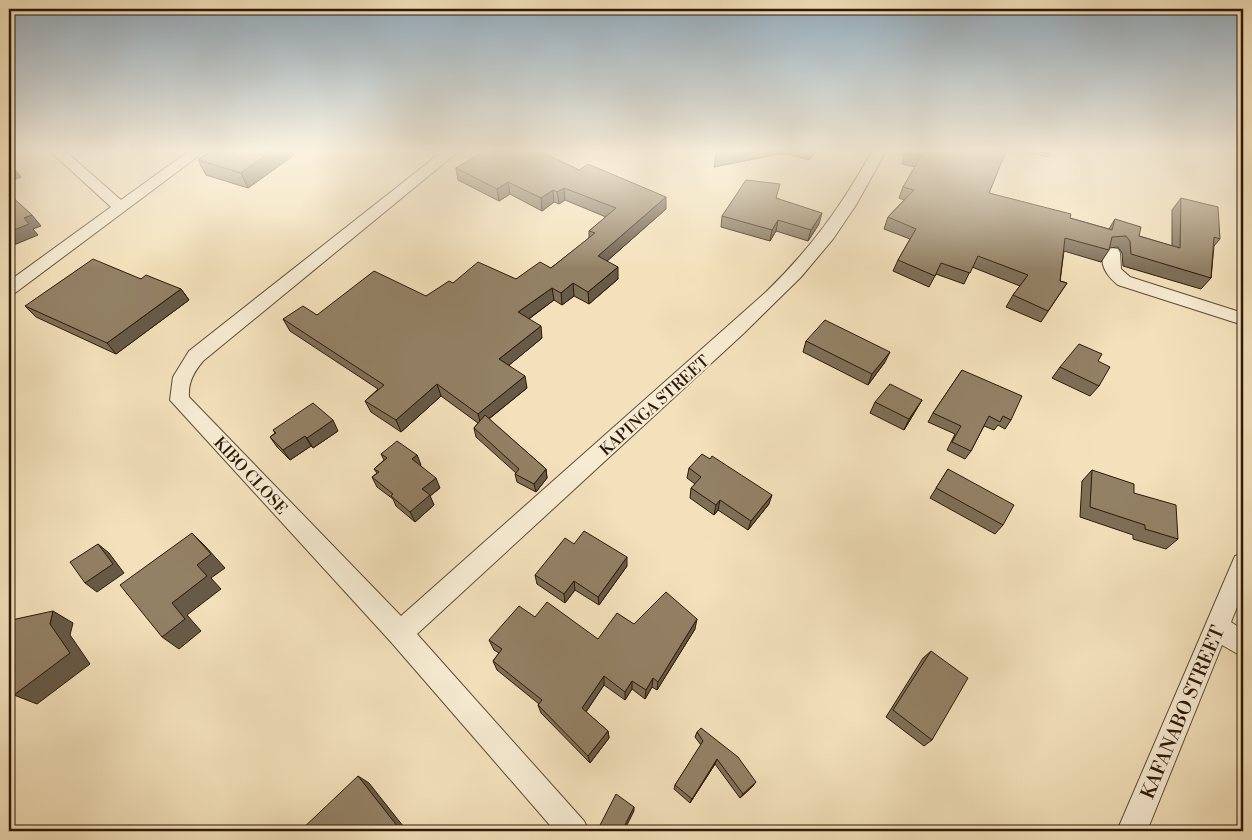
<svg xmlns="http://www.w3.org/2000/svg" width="1252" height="840" font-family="'Libre Bodoni',serif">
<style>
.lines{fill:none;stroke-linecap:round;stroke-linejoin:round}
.minor-casing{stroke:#5e4b35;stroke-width:2}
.minor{fill:#f7ecd3;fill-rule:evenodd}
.wall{fill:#7e6f57;stroke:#2c1908}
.shaded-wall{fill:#675a47;stroke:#2c1908}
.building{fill:#938165;stroke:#2c1908}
.labels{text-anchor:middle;stroke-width:4;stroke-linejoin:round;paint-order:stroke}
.street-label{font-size:16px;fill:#2c1908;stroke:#f7ecd3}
.near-street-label{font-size:19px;fill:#2c1908;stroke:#f7ecd3}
</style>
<rect width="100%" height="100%" fill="#f3e1bb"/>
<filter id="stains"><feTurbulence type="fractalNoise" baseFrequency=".004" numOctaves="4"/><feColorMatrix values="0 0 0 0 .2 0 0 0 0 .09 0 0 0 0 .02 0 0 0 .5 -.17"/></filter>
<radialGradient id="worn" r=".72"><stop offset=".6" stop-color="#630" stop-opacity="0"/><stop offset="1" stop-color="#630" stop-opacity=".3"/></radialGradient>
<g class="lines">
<defs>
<g id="minor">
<path d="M50,151H65L121,200L189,151H205L15,293L9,295V281L111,207Z"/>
<path d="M443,151H459L203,361C194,372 188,382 189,397L401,616L766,292C812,247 841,207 872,151H886L856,205L833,239L801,277L743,334L417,634L584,821L589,831H555L391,642L170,400L173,377L189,351Z"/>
<path d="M1112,248L1118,249L1120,253L1121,269L1130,277L1243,313V325L1118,285C1107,276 1097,263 1106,249Z"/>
<path d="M1243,553V592L1231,622L1243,630V657L1222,645L1147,831H1117L1235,556Z"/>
</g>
</defs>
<!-- minor casing -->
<use href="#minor" class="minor-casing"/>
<!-- minor -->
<use href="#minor" class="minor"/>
</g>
<!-- wall -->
<g class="wall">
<path d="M211,151H292L294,155L248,188L206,175L198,160Z"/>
<path d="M717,151H816L809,160L784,153L714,167Z"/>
<path d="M902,151H1006L989,193L1070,218L1109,229L1115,219L1139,236L1172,246V210L1181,198L1220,239L1214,246L1211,278L1201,289L1123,266L1122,253L1118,247L1109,248V250L1101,262L1064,251L1060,281L1067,283L1041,322L1006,307L1013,295L1020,286L972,267L964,284L936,274L929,287L893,271L898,260L910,239L884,229L888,217L904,200L899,198L903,187L915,167L902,164L904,155H901Z"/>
<path d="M1022,151H1052L1049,157Z"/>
<path d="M542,153L666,209L607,261L618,279L589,304L574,296L562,305L554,300L529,319L542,338L509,365L527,388L489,419L546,469L547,478L536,492L517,482L515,474L516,473L476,437L474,428L478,423L441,396L401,432L371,412L365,401L378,389L290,331L283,319L317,315L426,296L453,283L516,279L551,268L589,238V231L606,217L565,200L559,204L554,202L542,211L510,194L499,201L458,180L456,168Z"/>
<path d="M777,198L819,224L808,241L776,231L770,241L721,227L722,216Z"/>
<path d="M141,279L181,289L189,300L116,354L36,317L25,306Z"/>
<path d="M806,341L885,362L868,385L803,352Z"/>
<path d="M1098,361L1099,386L1090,396L1052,378L1060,367Z"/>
<path d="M962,370L1011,420L1005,429L998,425L994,430L984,426L971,451L965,459L947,450L955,434L928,422L933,413Z"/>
<path d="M922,400L904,430L870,413L875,402Z"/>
<path d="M273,430L338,431L313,448L311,446L290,460L277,447L270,437L275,433Z"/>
<path d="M381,454L417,455L421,466L440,488L430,496L434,505L415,522L396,506L393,499L377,487L372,477L377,473L374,469L384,460Z"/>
<path d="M689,468L769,504L748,530L718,510L714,515L690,498L691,488L695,484L687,478Z"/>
<path d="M948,469L1003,525L995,534L930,498Z"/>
<path d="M1092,470L1134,493L1178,539L1166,549L1133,539V535L1080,517L1082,481Z"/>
<path d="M574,544L627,566L599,605L575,590L565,603L537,584L535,575Z"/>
<path d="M535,617L598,639L634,624L695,629L657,690L652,687L645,699L632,689L625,700L604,685L586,712L608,731L609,738L590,763L541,713L538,705L539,704L497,670L493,661L499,653L494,650L489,640Z"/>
<path d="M931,651L932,740L924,746L886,717L923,658Z"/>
<path d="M697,732L753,786L740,798L715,764L690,803L674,789L675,785L701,745L695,737Z"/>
</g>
<!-- shaded-wall -->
<g class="shaded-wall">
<path d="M272,151H292L294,155L248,188L241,173Z"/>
<path d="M722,151H784V153L714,167L716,152Z"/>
<path d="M811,151H816L809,160Z"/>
<path d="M12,166L21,177L9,182V168Z"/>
<path d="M508,182L510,194L499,201L497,189Z"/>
<path d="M564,188L565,200L559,204L557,192Z"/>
<path d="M553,190L554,202L542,211L541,198Z"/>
<path d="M666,197V209L598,269V256Z"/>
<path d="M822,213L819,224L808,241L811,230Z"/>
<path d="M32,215L41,226L33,229L38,235L9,247V232L24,218Z"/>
<path d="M778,220L776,231L770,241L772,230Z"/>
<path d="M618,267V279L589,304L588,292Z"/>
<path d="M573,283L574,296L562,305L561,293Z"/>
<path d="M552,288L554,300L520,325L518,312Z"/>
<path d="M181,289L189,300L116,354L107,343Z"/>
<path d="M541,326L542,338L502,371L499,359Z"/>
<path d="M890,352L885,362L868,385L872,374Z"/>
<path d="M525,376L527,388L481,425L478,414Z"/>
<path d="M437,384L441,396L401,432L396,420Z"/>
<path d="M922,400L904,430L909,419Z"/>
<path d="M333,420L338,431L313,448L307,438Z"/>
<path d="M305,436L311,446L290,460L283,450Z"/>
<path d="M417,455L421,465L417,469L412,459Z"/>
<path d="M546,469L547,478L536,492L534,484Z"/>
<path d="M436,478L440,488L430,496L434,505L415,522L410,512L422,489Z"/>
<path d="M772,495L769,504L748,530L751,521Z"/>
<path d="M720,500L718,510L714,515L716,505Z"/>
<path d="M192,533L206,547L225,568L211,578L221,589L187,615L201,631L179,649L162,637Z"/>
<path d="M98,544L109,553L124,573L97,592L85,583Z"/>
<path d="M627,557V566L599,605L598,597Z"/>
<path d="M574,581L575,590L565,603L564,594Z"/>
<path d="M53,611L73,623L70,635L90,664L37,704L14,695L50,624Z"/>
<path d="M697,619L695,629L657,690L658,682Z"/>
<path d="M604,676V685L583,716L582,708Z"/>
<path d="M653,678L652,687L645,699L646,690Z"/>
<path d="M632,681V689L625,700V692Z"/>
<path d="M608,731L609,738L590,763L588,756Z"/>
<path d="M717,759L715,764L690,803L692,799Z"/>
<path d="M358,776L369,783L407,831H394Z"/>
<path d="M756,782L753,786L740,798L743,794Z"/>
<path d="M634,807V811L624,831H622Z"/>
</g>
<!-- building -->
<g class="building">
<path d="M211,151H272L241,173L198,160Z"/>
<path d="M484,151H539L579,170L588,164L666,197L598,256L618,267L588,292L573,283L561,293L552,288L518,312L541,326L499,359L525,376L478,414L437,384L396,420L365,401L384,385L283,319L303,306L317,315L374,271L426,296L449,281L453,283L478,262L516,279L540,262L551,268L595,233L589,231L616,208L564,188L557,192L553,190L541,198L508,182L497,189L456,168Z"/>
<path d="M906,151H1006L989,193L1071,214L1070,218L1112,230L1115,219L1141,227L1139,236L1180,248L1181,198L1218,207L1220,239L1214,237L1211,278L1131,254L1130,241L1126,236L1112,237L1109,250L1065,238L1060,281L1067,283L1048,311L1013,295L1028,275L978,256L970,273L941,263L935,276L898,260L916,229L888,217L914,190L903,187L921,156L905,153Z"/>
<path d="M746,180L780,184L776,198L822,213L811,230L778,220L772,230L722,216Z"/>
<path d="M9,194L32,215L24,218L29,224L9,232Z"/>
<path d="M93,259L141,279L146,275L181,289L107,343L25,306Z"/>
<path d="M825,320L890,352L872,374L806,341Z"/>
<path d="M1079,344L1102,354L1098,361L1110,367L1099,386L1060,367Z"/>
<path d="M962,370L1022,396L1011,420L1003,416L1000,422L989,416L971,451L952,442L961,426L933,413Z"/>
<path d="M890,384L922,400L909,419L875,402Z"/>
<path d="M313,403L333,420L307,438L305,436L283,450L270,437L276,433L273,430Z"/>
<path d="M485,415L546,469L534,484L515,474L519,469L474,428Z"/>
<path d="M397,441L417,455L412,459L436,478L422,489L430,495L410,512L391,496L393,494L372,477L379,472L374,469L387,458L381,454Z"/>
<path d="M702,454L710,459L712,456L772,495L751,521L720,500L716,505L691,488L701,477L689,468Z"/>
<path d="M948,469L1014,505L1003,525L936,488Z"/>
<path d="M1092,470L1134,484V493L1176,505L1178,539L1145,529V525L1090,507Z"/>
<path d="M584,531L627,557L598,597L574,581L564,594L535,575L565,538L574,544Z"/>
<path d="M192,533L211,554L197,565L207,576L172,603L185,619L162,637L120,585Z"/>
<path d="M98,544L113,564L85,583L70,562Z"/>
<path d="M666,592L697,619L658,682L653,678L646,690L632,681L625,692L604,676L582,708L608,731L588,756L538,705L542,700L493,661L502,649L489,640L519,606L535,617L547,602L598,639L617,613L634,624Z"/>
<path d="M53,611L50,624L70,653L14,695L9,686V622L16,619Z"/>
<path d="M931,651L968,678L932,740L893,710Z"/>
<path d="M701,728L738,757L756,782L743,794L717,759L692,799L675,785L703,741L697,732Z"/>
<path d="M358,776L398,827L394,831H300Z"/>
<path d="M616,794L634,807L622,831H597Z"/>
</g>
<!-- sky -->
<linearGradient id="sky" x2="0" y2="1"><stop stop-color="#91abbe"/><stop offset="0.56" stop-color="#faf2e0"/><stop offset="1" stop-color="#faf2e0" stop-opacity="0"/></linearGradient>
<rect width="1252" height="269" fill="url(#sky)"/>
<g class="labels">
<!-- street labels -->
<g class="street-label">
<text transform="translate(654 405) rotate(-42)" y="6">KAPINGA STREET</text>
<text transform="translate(251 475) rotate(47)" y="6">KIBO CLOSE</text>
</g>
<!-- near-street labels -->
<g class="near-street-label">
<text transform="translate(1182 712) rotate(-67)" y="7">KAFANABO STREET</text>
</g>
</g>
<!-- margin -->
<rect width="1252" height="840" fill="none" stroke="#f3e1bb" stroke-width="30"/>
<rect x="10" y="10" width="1232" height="820" fill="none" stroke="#2c1908" stroke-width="2.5"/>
<rect x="15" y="15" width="1222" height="810" fill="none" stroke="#2c1908"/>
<rect width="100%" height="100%" filter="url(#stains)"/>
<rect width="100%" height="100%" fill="url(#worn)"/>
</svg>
